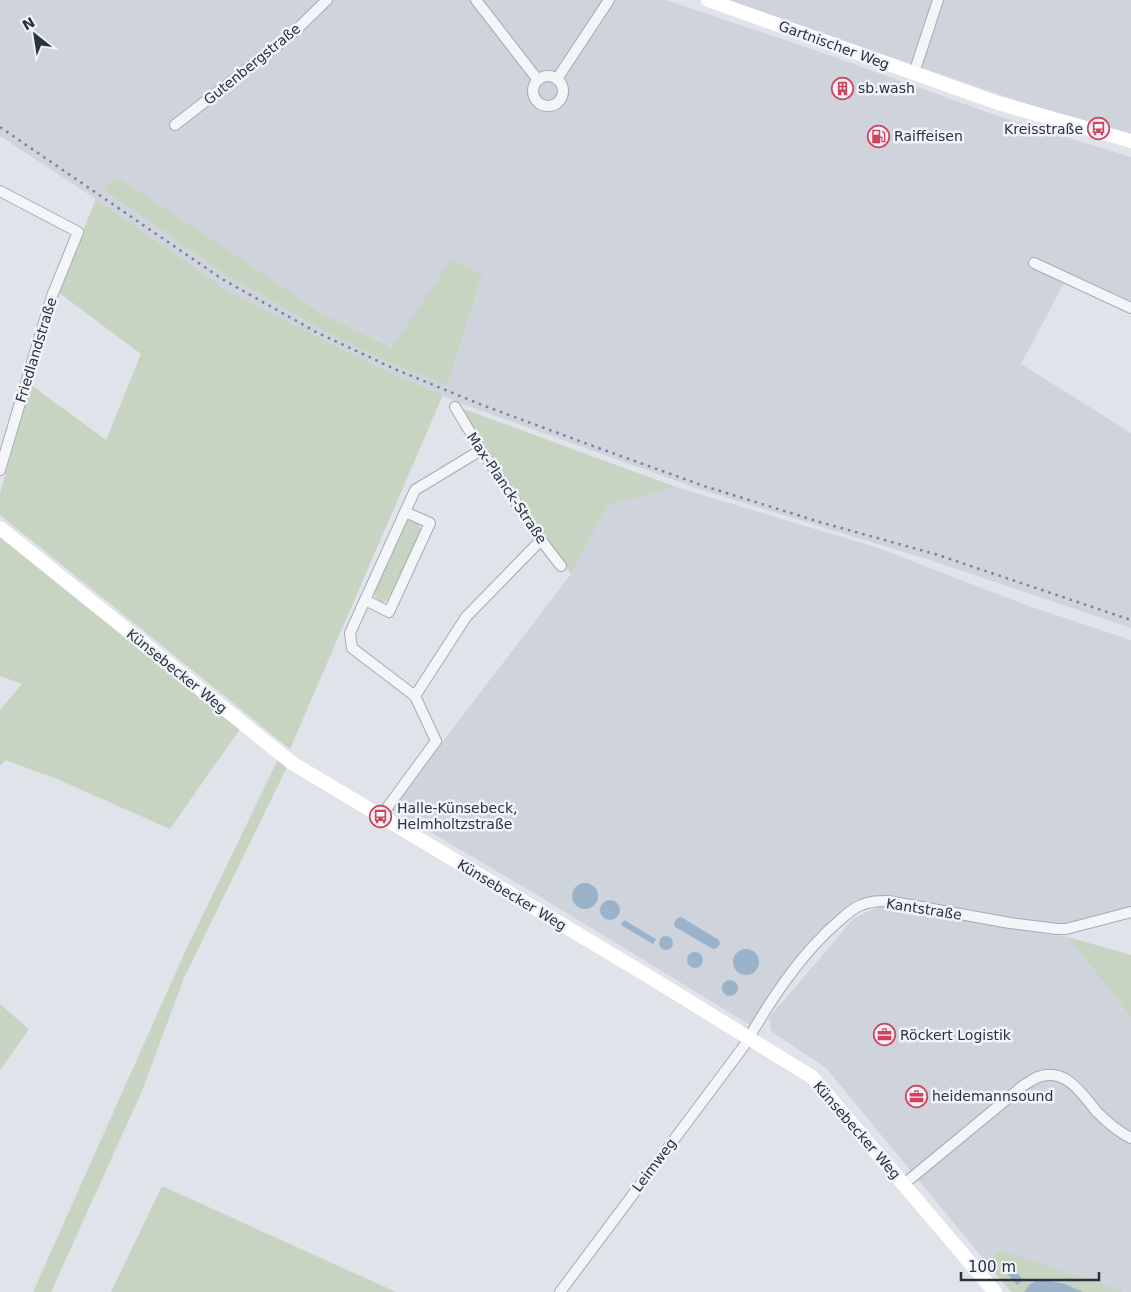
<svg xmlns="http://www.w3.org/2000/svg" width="1131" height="1292" font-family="'DejaVu Sans',sans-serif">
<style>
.built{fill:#ced3dc;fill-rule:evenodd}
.green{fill:#c7d4c1}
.water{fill:#9bb3ca}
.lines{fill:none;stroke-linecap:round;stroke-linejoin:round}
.street-casing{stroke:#a5abb4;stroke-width:12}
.street{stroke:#f3f5f8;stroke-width:10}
.secondary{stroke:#fff;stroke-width:14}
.rail{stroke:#798493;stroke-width:2.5;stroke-dasharray:2.5 5;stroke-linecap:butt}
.labels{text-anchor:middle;stroke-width:5;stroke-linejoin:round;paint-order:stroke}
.street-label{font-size:14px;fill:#283241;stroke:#f0f3f7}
.poi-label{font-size:14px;fill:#283241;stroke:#f0f3f7;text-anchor:start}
</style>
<rect width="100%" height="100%" fill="#e0e4ea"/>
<!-- built -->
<g class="built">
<path d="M0,0H666L812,49L998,116L1131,157V313L1065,281L1021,364L1131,433V628L933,561L702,490L457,402L381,369L228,291L96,199L0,136ZM115,177L229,250L319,312L393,347L451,259L447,385L385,361L319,328L228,276L101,188Z"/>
<path d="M725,0H1131V136L1044,110Z"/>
<path d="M676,487L878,548L1026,605L1131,640V907L1059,926L885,896L855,900L824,929L750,1025L534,893L391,809L571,574L608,505Z"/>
<path d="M880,906L1068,937L1131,1018V1292H1125L1001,1250L986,1262L826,1068L771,1031L769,1018L854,918Z"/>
</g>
<!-- green -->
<g class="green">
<path d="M116,177L229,250L319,312L392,347L451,259L482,274L447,385L385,361L319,328L228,276L101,188Z"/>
<path d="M96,199L228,291L381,369L443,395L290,749L0,515V493L31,385L106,440L141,354L58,292Z"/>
<path d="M461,408L676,487L608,505L571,574Z"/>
<path d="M410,520H415L419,522L421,531L388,599C380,606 375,599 373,591L405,522Z"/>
<path d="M0,537L240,729L170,829L57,779L5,760L0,766V710L22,684L0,676Z"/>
<path d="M278,759L287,767L184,978L142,1091L51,1292H33L184,954Z"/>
<path d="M1068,937L1131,955V1018Z"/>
<path d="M0,1004L29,1029L0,1070Z"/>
<path d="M162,1186L396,1292H111Z"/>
<path d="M1001,1250L1125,1292H1011L986,1262Z"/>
</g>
<!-- water -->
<g class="water">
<circle cx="585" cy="896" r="13"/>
<circle cx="610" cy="910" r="10"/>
<path d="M681,917L719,940L720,944L717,948L713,949L675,927L674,924L677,918Z"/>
<path d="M624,920L656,939L653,944L621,925Z"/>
<circle cx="666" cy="943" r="7"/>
<circle cx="746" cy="962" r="13"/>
<circle cx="695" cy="960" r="8"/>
<circle cx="730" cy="988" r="8"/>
<path d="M1008,1262L1023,1280L1017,1285L1002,1268Z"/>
<path d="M1039,1279L1065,1284L1083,1292H1024L1029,1285Z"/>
</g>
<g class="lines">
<defs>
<g id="street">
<path d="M476,0L538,80"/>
<path d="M914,73L938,0"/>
<circle cx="548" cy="91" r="15"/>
<path d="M557,79L609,0"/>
<path d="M175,125L293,33L327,0"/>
<path d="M0,191L78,232L52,296L0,470"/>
<path d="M1034,263L1131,308"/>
<path d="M455,407L481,450L541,540L561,566"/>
<path d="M365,600L389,612L430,523L405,512"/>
<path d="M415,696L352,648L350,633L415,490L481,450"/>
<path d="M381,816L436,741L415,696L466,617L541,540"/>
<path d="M904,1184L1024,1085C1028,1083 1033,1079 1038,1077C1066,1067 1082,1094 1097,1112C1107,1122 1118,1132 1131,1138"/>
<path d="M560,1292L744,1046C770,1001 800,954 840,920C846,915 853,908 861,905C870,901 879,901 888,901L1010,923L1057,929H1066L1131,912"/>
</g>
</defs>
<!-- street casing -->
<use href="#street" class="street-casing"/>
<!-- street -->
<use href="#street" class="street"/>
<!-- secondary -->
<g class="secondary">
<path d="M708,0L998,103L1131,141"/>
<path d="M0,528L292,763L653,979L812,1077L995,1292"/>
</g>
<!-- rail -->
<path class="rail" d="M0,127L222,279L316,332L397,370L482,405L593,446L704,486L823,523L935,554L1131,620"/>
</g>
<!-- icons -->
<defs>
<symbol id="building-ring" viewBox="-11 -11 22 22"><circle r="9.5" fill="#f0f3f7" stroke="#d1435d" stroke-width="1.5"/><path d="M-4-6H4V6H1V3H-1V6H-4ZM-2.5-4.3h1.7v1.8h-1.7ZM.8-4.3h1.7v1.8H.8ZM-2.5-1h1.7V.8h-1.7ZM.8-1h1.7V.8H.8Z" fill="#d1435d"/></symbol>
<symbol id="bus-ring" viewBox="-11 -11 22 22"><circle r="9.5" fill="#f0f3f7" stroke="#d1435d" stroke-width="1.5"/><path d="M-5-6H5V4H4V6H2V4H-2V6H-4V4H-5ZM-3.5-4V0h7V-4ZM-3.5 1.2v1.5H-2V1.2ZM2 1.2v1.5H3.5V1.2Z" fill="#d1435d"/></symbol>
<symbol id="fuel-ring" viewBox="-11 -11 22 22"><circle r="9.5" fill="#f0f3f7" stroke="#d1435d" stroke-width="1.5"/><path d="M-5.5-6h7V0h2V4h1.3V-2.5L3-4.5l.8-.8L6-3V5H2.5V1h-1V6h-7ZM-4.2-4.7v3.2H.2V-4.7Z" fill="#d1435d"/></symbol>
<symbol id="office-ring" viewBox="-11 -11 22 22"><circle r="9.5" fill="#f0f3f7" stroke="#d1435d" stroke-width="1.5"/><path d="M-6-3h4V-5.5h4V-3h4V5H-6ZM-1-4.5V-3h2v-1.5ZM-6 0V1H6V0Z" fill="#d1435d"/></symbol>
</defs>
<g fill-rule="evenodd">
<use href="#building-ring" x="830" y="76" width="25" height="25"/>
<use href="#bus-ring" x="1086" y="116" width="25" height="25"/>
<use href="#fuel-ring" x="866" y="124" width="25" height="25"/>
<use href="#bus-ring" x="368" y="804" width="25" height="25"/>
<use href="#office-ring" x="872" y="1022" width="25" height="25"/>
<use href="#office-ring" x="904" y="1084" width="25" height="25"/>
</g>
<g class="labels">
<!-- street labels -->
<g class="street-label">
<text transform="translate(834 45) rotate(20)" y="5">Gartnischer Weg</text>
<text transform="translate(252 64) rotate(-39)" y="5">Gutenbergstraße</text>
<text transform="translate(36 350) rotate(-73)" y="5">Friedlandstraße</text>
<text transform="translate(507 488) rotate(56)" y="5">Max-Planck-Straße</text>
<text transform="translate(177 671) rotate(39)" y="5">Künsebecker Weg</text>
<text transform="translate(512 895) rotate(31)" y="5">Künsebecker Weg</text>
<text transform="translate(924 909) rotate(9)" y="5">Kantstraße</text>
<text transform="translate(857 1130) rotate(49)" y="5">Künsebecker Weg</text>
<text transform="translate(654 1165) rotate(-53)" y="5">Leimweg</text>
</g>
<!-- poi labels -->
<g class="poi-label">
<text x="858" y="93">sb.wash</text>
<text x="1083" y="134" text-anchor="end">Kreisstraße</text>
<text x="894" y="141">Raiffeisen</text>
<text x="397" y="813">Halle-Künsebeck,<tspan x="397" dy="16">Helmholtzstraße</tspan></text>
<text x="900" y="1040">Röckert Logistik</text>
<text x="932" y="1101">heidemannsound</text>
</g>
</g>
<!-- north arrow -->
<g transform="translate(35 35) rotate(330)" stroke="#f0f3f7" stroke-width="4" paint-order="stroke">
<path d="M0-4L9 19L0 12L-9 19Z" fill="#283241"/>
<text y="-8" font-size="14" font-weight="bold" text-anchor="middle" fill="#283241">N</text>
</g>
<!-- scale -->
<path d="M961 1272v8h138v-8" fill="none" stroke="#283241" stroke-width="2.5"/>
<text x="968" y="1272" font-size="15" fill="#283241" stroke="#f0f3f7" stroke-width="4" paint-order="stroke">100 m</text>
</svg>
